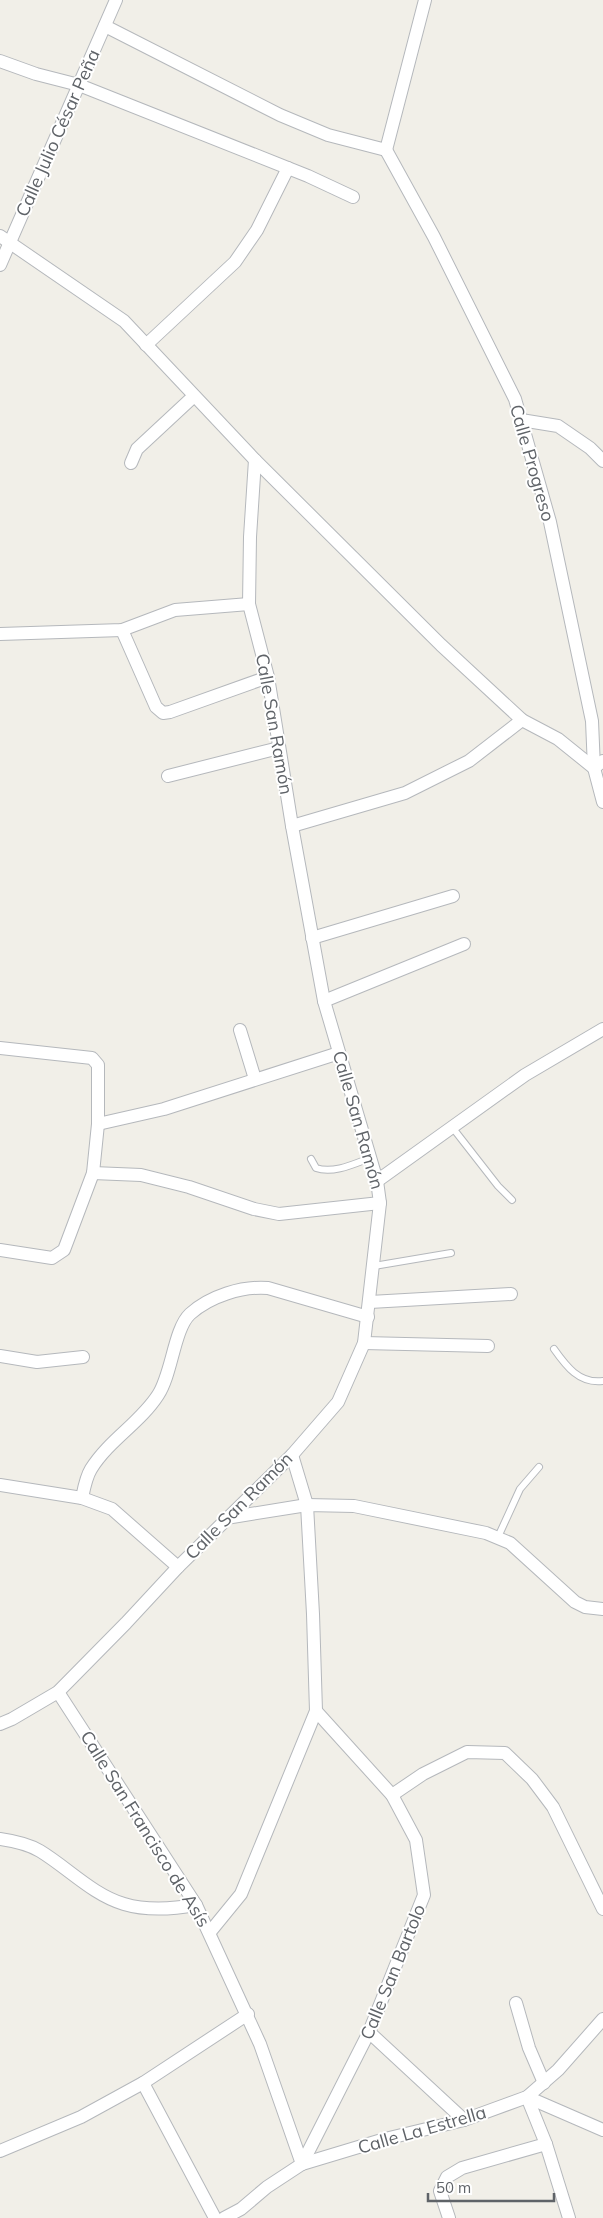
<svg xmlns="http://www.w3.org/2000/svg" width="603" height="2218" font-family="Mulish,sans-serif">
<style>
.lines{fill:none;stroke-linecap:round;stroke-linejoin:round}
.lane-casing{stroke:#b5b8bc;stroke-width:8}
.street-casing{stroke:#b5b8bc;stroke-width:14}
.lane{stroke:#fff;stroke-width:6}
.street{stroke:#fff;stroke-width:12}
.labels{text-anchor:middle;stroke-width:4;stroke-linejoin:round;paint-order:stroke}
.street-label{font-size:18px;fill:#5f6368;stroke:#fff}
</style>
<rect width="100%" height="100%" fill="#f1efe8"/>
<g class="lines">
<defs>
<g id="lane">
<path d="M452,1127L498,1186L512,1200"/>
<path d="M311,1159L316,1168C333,1174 354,1164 370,1158"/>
<path d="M374,1266L451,1253"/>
<path d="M554,1349C566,1366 579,1384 603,1381"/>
<path d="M498,1537L520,1489L539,1467"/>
</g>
<g id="street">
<path d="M105,26L280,115L328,135L386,150"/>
<path d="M0,61L36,74L79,85L308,176L353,197"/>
<path d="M386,150L434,237L515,399L550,522L592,721L594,768L603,802"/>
<path d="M386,150L425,0"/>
<path d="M0,236L124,321L255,460L441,645L522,720L558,739L594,768L603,761"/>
<path d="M0,265L116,0"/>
<path d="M146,345L235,262L257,230L288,168"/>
<path d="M521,420L558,426L590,448L603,461"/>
<path d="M131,463L137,449L194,396"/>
<path d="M122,630L156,707L163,713L170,712L268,677"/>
<path d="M0,634L122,630L175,610L249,604"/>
<path d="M168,776L279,748"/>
<path d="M292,826L405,793L469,761L522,720"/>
<path d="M312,938L453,896"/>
<path d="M324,1001L464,944"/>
<path d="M240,1030L255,1079"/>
<path d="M0,1048L92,1058L98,1065V1124L93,1173L64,1250L52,1258L0,1250"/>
<path d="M98,1124L164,1109L339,1053"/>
<path d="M93,1173L141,1175L189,1187L254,1209L279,1214L380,1203"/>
<path d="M377,1181L525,1075L603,1029"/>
<path d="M370,1302L511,1294"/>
<path d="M364,1343L488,1346"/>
<path d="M0,1356L37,1362L83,1357"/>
<path d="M0,1485L82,1498L112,1509L178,1567"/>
<path d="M82,1498C84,1488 86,1477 91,1469C109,1440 140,1423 158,1395C172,1374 174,1329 190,1314C210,1296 242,1286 268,1288L368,1317"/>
<path d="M226,1518L307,1505L354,1506L486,1533L510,1543L575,1602L585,1607L603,1609"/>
<path d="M58,1692L196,1905L260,2044L302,2164"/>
<path d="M0,1724L12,1719L58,1692L126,1623L178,1567L292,1455L338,1402L364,1343L380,1203L377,1181L324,1001L292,826L268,677L249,604L250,537L255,460"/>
<path d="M392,1795L423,1774L467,1752L505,1753L532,1779L553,1807L603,1909"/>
<path d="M0,1839C14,1841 28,1844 40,1851C68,1868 93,1895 124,1904C147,1911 173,1909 196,1905"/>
<path d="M210,1932L241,1894L316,1711L313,1614L307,1505L292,1455"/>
<path d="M516,2003L529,2048L544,2083"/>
<path d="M369,2032L464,2120"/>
<path d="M143,2083L215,2218"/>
<path d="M527,2097L546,2144L569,2218"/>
<path d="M527,2097L603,2130"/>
<path d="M0,2151L81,2117L143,2083L248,2014"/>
<path d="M302,2164L369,2032L424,1895L416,1840L392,1795L316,1711"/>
<path d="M224,2218L241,2209L267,2187L302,2164L385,2139L464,2120L527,2097L558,2070L603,2019"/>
<path d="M449,2218L440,2191L447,2177L462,2168L546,2144"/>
</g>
</defs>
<!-- lane casing -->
<use href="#lane" class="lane-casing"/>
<!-- street casing -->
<use href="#street" class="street-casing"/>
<!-- lane -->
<use href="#lane" class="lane"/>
<!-- street -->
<use href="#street" class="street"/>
</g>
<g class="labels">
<!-- street labels -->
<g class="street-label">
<text transform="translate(58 133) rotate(-66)" y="6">Calle Julio César Peña</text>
<text transform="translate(532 463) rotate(74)" y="6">Calle Progreso</text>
<text transform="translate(274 724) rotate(80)" y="6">Calle San Ramón</text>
<text transform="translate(358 1120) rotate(74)" y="6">Calle San Ramón</text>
<text transform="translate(239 1506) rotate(-45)" y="6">Calle San Ramón</text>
<text transform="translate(145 1829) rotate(58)" y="6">Calle San Francisco de Asís</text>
<text transform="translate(393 1972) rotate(-68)" y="6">Calle San Bartolo</text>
<text transform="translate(422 2130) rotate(-16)" y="6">Calle La Estrella</text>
</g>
</g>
<!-- scale -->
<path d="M428 2193v8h126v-8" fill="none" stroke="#5f6368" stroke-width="2.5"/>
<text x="436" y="2193" font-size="15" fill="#5f6368" stroke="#ffffff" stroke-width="4" paint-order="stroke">50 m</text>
</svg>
